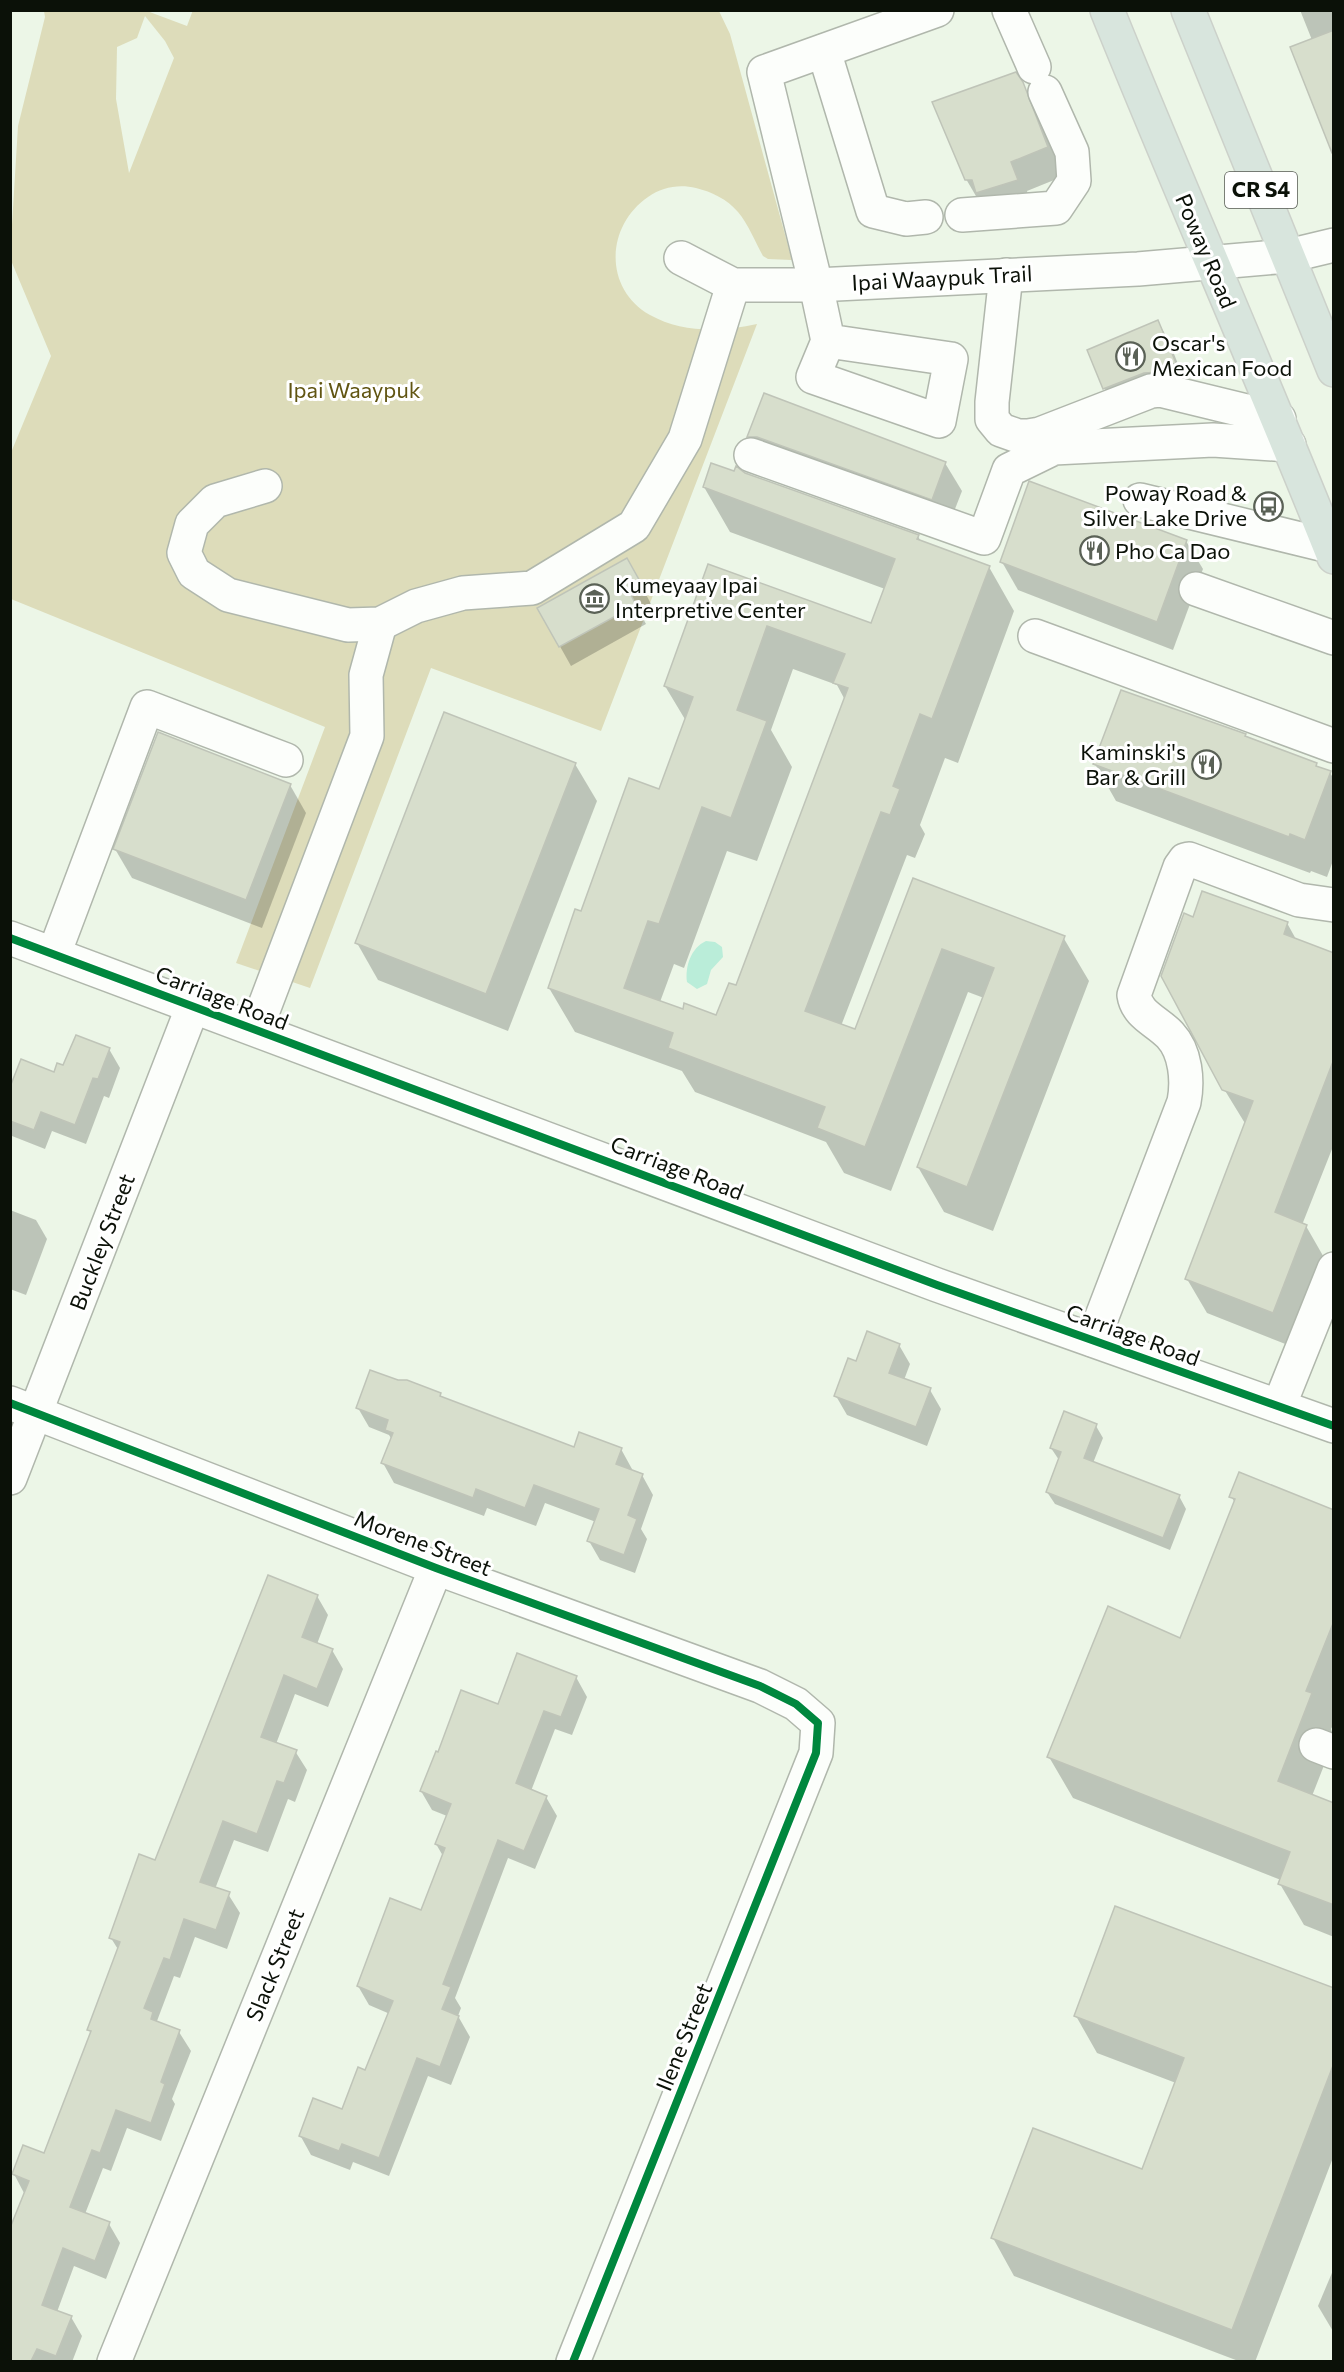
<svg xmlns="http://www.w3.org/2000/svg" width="1344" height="2372" font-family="Commissioner,sans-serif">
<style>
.green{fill:#dddcba;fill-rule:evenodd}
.water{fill:#baedd9}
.shadow{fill:#0003;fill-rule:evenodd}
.building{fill:#d7decc;stroke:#bfc4b8;stroke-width:1.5;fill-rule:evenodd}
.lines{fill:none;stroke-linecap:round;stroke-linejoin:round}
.minor-casing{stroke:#b0b7ac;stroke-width:36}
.major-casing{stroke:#ccd1ca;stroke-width:36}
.minor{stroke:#fcfefb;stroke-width:33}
.major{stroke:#d8e5dd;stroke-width:33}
.cycleway-casing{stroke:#fff;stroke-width:11}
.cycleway{stroke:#00873e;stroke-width:8}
.labels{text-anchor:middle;stroke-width:6;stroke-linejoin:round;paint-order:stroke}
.shield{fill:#fff;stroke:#545852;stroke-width:1.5}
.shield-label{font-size:21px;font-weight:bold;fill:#0b1108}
.street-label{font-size:22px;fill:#0b1108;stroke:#fff}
.poi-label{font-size:22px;fill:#0b1108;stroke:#fff;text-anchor:start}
.park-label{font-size:22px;fill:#615512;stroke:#fff}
</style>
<rect width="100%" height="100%" fill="#ecf6e7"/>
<!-- green -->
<path class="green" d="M193,10L719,11L730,34L792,260L768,259L763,256C755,242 749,225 738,212C727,199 712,192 696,188C679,184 662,187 648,197C606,226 603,288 650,315C682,333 722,332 757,324L601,731L431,668L310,988L236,963L325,727L11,599L10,455L51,356L10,258L18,126L45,17L44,11H147L187,26ZM145,16L165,41L174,58L129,173L116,99L117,47L137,38Z"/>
<!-- water -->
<path class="water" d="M706,941L715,942L722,947L723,957L711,970L707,984L697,989L687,982C685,966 691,948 706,941Z"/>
<!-- shadow -->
<g class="shadow">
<path d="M1300,10H1334V153L1312,40Z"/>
<path d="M1021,83L1038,112L1064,176L1027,191L1033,209L983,208L966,179Z"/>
<path d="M1158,322L1169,341L1185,382L1116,408L1105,389L1089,351Z"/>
<path d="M764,395L945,463L962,491L948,527L765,465L749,437Z"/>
<path d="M744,474L918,536L921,542L989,567L1014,611L958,763L945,758L920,825L925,834L915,858L907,855L841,1026L856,1031L914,880L1063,937L1089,981L993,1231L944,1212L918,1167L984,998L968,992L891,1191L844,1173L826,1142L695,1092L682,1071L575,1032L549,988L581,913L660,790L686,721L665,686L709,566L872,625L885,589L730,532L704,487ZM793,669L837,685L845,700L736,987L717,1017L683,1011L660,1002L674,964L684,968L727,851L757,861L792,767L771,730Z"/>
<path d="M1186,541L1203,569L1173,650L1018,590L1002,562Z"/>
<path d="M638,579L651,604L639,611L646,624L571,666L539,609Z"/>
<path d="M1245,735L1247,738L1316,764L1319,769L1330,773L1334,779V858L1327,877L1311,871L1310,873L1116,801L1095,764Z"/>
<path d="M575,764L597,801L508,1031L378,980L357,943Z"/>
<path d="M290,785L306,813L262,928L132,878L115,849Z"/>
<path d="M1194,919L1287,923L1297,941L1334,955V1144L1302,1225L1306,1226L1326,1261L1293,1347L1207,1313L1187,1279L1246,1125L1224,1089Z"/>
<path d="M109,1049L120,1068L109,1098L104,1096L86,1144L52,1131L45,1149L12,1136L10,1091L55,1074L64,1067Z"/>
<path d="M10,1210L36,1220L47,1239L26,1295L10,1289Z"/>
<path d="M899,1345L910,1364L904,1380L930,1390L941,1409L927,1446L847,1415L836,1396L857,1363Z"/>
<path d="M440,1394L443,1399L574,1448L621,1449L632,1469L631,1471L642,1475L653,1495L641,1529L647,1539L635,1573L600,1560L589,1541L596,1522L545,1503L536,1526L487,1508L484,1516L394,1483L383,1463L392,1440L389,1435L369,1427L358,1408Z"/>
<path d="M1096,1426L1103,1438L1093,1463L1179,1496L1186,1509L1170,1550L1055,1504L1047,1492L1059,1460L1051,1448Z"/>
<path d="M1231,1496L1334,1512V1723L1331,1729L1334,1740L1312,1796L1334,1804V1937L1304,1925L1280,1884L1281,1880L1073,1798L1049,1757L1181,1640L1235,1503Z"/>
<path d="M317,1596L328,1615L317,1644L332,1650L343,1669L328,1707L295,1694L276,1744L295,1751L307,1770L295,1802L288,1799L268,1852L234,1840L215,1889L228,1894L240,1913L227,1949L195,1937L180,1978L174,1976L157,2021L179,2032L191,2051L172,2099L175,2104L161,2141L127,2128L111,2171L103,2168L85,2214L109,2224L120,2243L106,2279L74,2266L57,2312L71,2317L82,2336L72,2362H10V2232L24,2193L14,2174L45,2155L91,2034L89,2030L119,1951L111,1938Z"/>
<path d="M576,1677L587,1697L572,1735L555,1729L531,1791L546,1797L557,1816L535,1869L508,1858L455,1998L461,2008L458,2016L470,2037L451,2085L428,2076L389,2176L353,2162L350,2170L311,2155L300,2135L343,2111L366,2072L390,2014L369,2005L358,1986L422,1912L443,1856L436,1844L447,1816L432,1810L421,1791L499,1706Z"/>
<path d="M1334,1990V2155L1255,2362H1241L1014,2276L993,2238L1143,2171L1176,2083L1097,2053L1076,2016Z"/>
<path d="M1334,2268V2333L1318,2306Z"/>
</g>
<!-- building -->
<g class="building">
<path d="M1334,30V153H1332L1290,47Z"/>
<path d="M1016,72L1023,82L1048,147L1011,162L1018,180L976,193L972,180H965L932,102Z"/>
<path d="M1158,320L1176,363L1160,369L1161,372L1144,373L1103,389L1087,350Z"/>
<path d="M764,393L946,462L932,500L757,437H747Z"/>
<path d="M711,463L734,471L736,466L745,473L919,535L917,539L990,566L932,719L920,714L893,786L900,789L890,815L881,812L805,1011L855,1029L913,878L1065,936L967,1187L917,1167L994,968L942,949L865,1147L817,1128L825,1107L668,1048L673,1033L548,988L575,909L581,911L629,778L659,789L693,697L664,686L708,564L871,623L895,559L703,487ZM767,626L845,654L833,683L848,688L736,985L729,983L716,1015L684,1003L683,1009L624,988L648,921L659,924L702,807L731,818L767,721L737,710Z"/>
<path d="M1029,481L1187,540L1157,622L1000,562Z"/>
<path d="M627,558L642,585L629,591L636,605L559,647L537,608Z"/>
<path d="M1121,690L1246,734L1245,736L1317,763L1316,766L1331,771L1305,840L1290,834L1289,837L1093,764Z"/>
<path d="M444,712L576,763L486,994L355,943Z"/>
<path d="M158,732L291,784L246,900L113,849Z"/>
<path d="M1202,891L1288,922L1284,934L1334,953V1059L1275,1212L1307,1225L1273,1313L1185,1279L1253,1101L1222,1090L1161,976L1184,913L1193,917Z"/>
<path d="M76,1035L110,1048L98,1079L93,1078L75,1125L41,1112L34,1130L10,1121V1087L21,1059L54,1072L57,1063L63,1065Z"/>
<path d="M867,1331L900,1344L889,1373L931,1388L916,1427L834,1396L848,1358L856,1361Z"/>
<path d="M370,1370L398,1380H407L441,1393L440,1396L574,1447L579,1432L622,1448L616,1464L643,1474L628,1515L637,1519L624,1555L587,1541L599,1509L534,1485L525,1508L476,1489L473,1498L381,1463L393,1433L385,1430L388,1420L356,1408Z"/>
<path d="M1064,1411L1097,1424L1084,1458L1180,1495L1163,1538L1046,1492L1061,1452L1050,1448Z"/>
<path d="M1239,1472L1334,1510V1621L1306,1691L1312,1693L1278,1781L1334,1803V1905L1278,1884L1290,1852L1047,1757L1108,1606L1180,1638L1235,1499L1229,1497Z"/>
<path d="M268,1575L318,1595L302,1637L333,1649L317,1689L284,1675L261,1737L297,1750L284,1783L277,1781L257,1834L223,1821L200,1882L230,1892L216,1930L184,1919L170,1960L164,1958L144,2008L153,2012L151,2019L180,2030L161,2082L165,2084L151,2123L116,2110L100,2153L92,2150L70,2207L110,2222L95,2261L63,2248L42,2305L72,2316L56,2356L37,2349L31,2361H10V2228L29,2181L12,2174L23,2145L44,2153L91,2031L87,2030L120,1942L109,1938L139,1854L155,1860Z"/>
<path d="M517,1653L577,1676L561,1717L544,1711L516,1783L547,1796L524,1851L498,1840L443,1984L451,1987L442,2009L459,2016L440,2067L417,2058L379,2158L342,2144L339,2151L299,2136L313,2098L342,2109L358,2067L365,2070L393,2001L357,1986L390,1898L421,1910L445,1848L435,1844L451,1804L420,1791L436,1751L438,1752L461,1690L498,1704Z"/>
<path d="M1115,1906L1334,1988V2063L1232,2330L991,2238L1033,2128L1142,2169L1184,2058L1074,2016Z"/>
</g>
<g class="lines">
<defs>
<g id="minor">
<path d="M1009,10L1034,67"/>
<path d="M824,51L873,211L906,219L926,217"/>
<path d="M962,215L1056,208L1074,181L1072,152L1045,92"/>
<path d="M681,258L733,285H816L1138,269L1288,256L1334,245"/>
<path d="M1006,275L992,402V419L1001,430L1018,436H1028L1040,434L1151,391L1160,390L1279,419"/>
<path d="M828,341L813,377L939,421L951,359L828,341L816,285L764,72L937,10"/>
<path d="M751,455L984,538L1009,470L1054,448L1213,440L1289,445"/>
<path d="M265,486L215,501L192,524L184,553L194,573L228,595L348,625L380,624L416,606L463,593L532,588L634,526L685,439L733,285"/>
<path d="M1140,500L1329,546"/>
<path d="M1196,589L1334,638"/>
<path d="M1035,636L1334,746"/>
<path d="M10,938L937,1285L1334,1426"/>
<path d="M54,954L147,707L286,760"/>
<path d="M256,1029L367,736L366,675L380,624"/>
<path d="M1093,1340L1184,1102C1188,1081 1186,1052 1170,1035C1157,1021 1137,1015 1134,995L1180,867L1185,860L1189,859L1299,900L1334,905"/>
<path d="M10,1403L436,1568L760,1686L796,1704L818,1723L816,1753L573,2362"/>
<path d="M1279,1406L1334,1269"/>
<path d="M10,1478L193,1006"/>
<path d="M1316,1745L1334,1752"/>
<path d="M114,2362L436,1568"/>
</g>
<g id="major">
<path d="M1107,10C1181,193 1261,374 1334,557"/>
<path d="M1188,10L1334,370"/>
</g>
</defs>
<!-- minor casing -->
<use href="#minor" class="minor-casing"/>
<!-- major casing -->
<use href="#major" class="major-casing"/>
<!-- minor -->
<use href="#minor" class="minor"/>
<!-- major -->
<use href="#major" class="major"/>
<defs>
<g id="cycleway">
<path d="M10,938L937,1285L1334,1426"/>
<path d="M10,1403L436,1568L760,1686L796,1704L818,1723L816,1753L573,2362"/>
</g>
</defs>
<!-- cycleway casing -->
<use href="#cycleway" class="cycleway-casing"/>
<!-- cycleway -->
<use href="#cycleway" class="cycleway"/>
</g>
<!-- icons -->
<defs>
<symbol id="restaurant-ring" viewBox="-11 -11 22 22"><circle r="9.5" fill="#fff" stroke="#5a6156" stroke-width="1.5"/><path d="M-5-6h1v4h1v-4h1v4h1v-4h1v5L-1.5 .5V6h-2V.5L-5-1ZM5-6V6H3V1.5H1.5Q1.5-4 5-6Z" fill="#5a6156"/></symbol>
<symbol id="bus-ring" viewBox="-11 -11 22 22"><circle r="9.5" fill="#fff" stroke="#5a6156" stroke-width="1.5"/><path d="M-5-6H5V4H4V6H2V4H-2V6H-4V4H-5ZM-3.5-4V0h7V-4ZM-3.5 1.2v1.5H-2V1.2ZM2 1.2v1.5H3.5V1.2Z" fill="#5a6156"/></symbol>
<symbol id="museum-ring" viewBox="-11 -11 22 22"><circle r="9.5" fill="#fff" stroke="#5a6156" stroke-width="1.5"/><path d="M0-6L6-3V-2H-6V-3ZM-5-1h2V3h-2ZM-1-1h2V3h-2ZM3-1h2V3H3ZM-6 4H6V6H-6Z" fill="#5a6156"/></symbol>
</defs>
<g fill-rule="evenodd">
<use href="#restaurant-ring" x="1114" y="340" width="33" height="33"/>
<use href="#bus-ring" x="1252" y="490" width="33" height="33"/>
<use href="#restaurant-ring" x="1078" y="534" width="33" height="33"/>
<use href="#museum-ring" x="578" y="582" width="33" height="33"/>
<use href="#restaurant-ring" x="1190" y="748" width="33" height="33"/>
</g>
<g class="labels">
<!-- shield labels -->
<rect class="shield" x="1225" y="172" width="72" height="36" rx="4.5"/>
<g class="shield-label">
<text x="1261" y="197">CR S4</text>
</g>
<!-- street labels -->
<g class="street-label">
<text transform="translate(1206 251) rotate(67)" y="8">Poway Road</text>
<text transform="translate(942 278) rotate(-3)" y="8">Ipai Waaypuk Trail</text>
<text transform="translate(222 998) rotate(21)" y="8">Carriage Road</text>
<text transform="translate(677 1168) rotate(21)" y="8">Carriage Road</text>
<text transform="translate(102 1242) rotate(-69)" y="8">Buckley Street</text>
<text transform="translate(1133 1335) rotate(20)" y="8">Carriage Road</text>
<text transform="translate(423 1543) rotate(21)" y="8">Morene Street</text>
<text transform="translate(275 1965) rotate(-68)" y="8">Slack Street</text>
<text transform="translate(684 2037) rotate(-68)" y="8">Ilene Street</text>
</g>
<!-- poi labels -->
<g class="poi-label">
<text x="1152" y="351">Oscar's<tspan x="1152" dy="25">Mexican Food</tspan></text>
<text x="1247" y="501" text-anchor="end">Poway Road &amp;<tspan x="1247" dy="25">Silver Lake Drive</tspan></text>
<text x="1115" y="559">Pho Ca Dao</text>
<text x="615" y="593">Kumeyaay Ipai<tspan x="615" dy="25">Interpretive Center</tspan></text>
<text x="1186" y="760" text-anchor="end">Kaminski's<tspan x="1186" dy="25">Bar &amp; Grill</tspan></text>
</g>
<!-- park labels -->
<g class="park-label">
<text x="354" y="398">Ipai Waaypuk</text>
</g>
</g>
<!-- border -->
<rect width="1344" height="2372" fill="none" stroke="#0b1108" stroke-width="24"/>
</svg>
